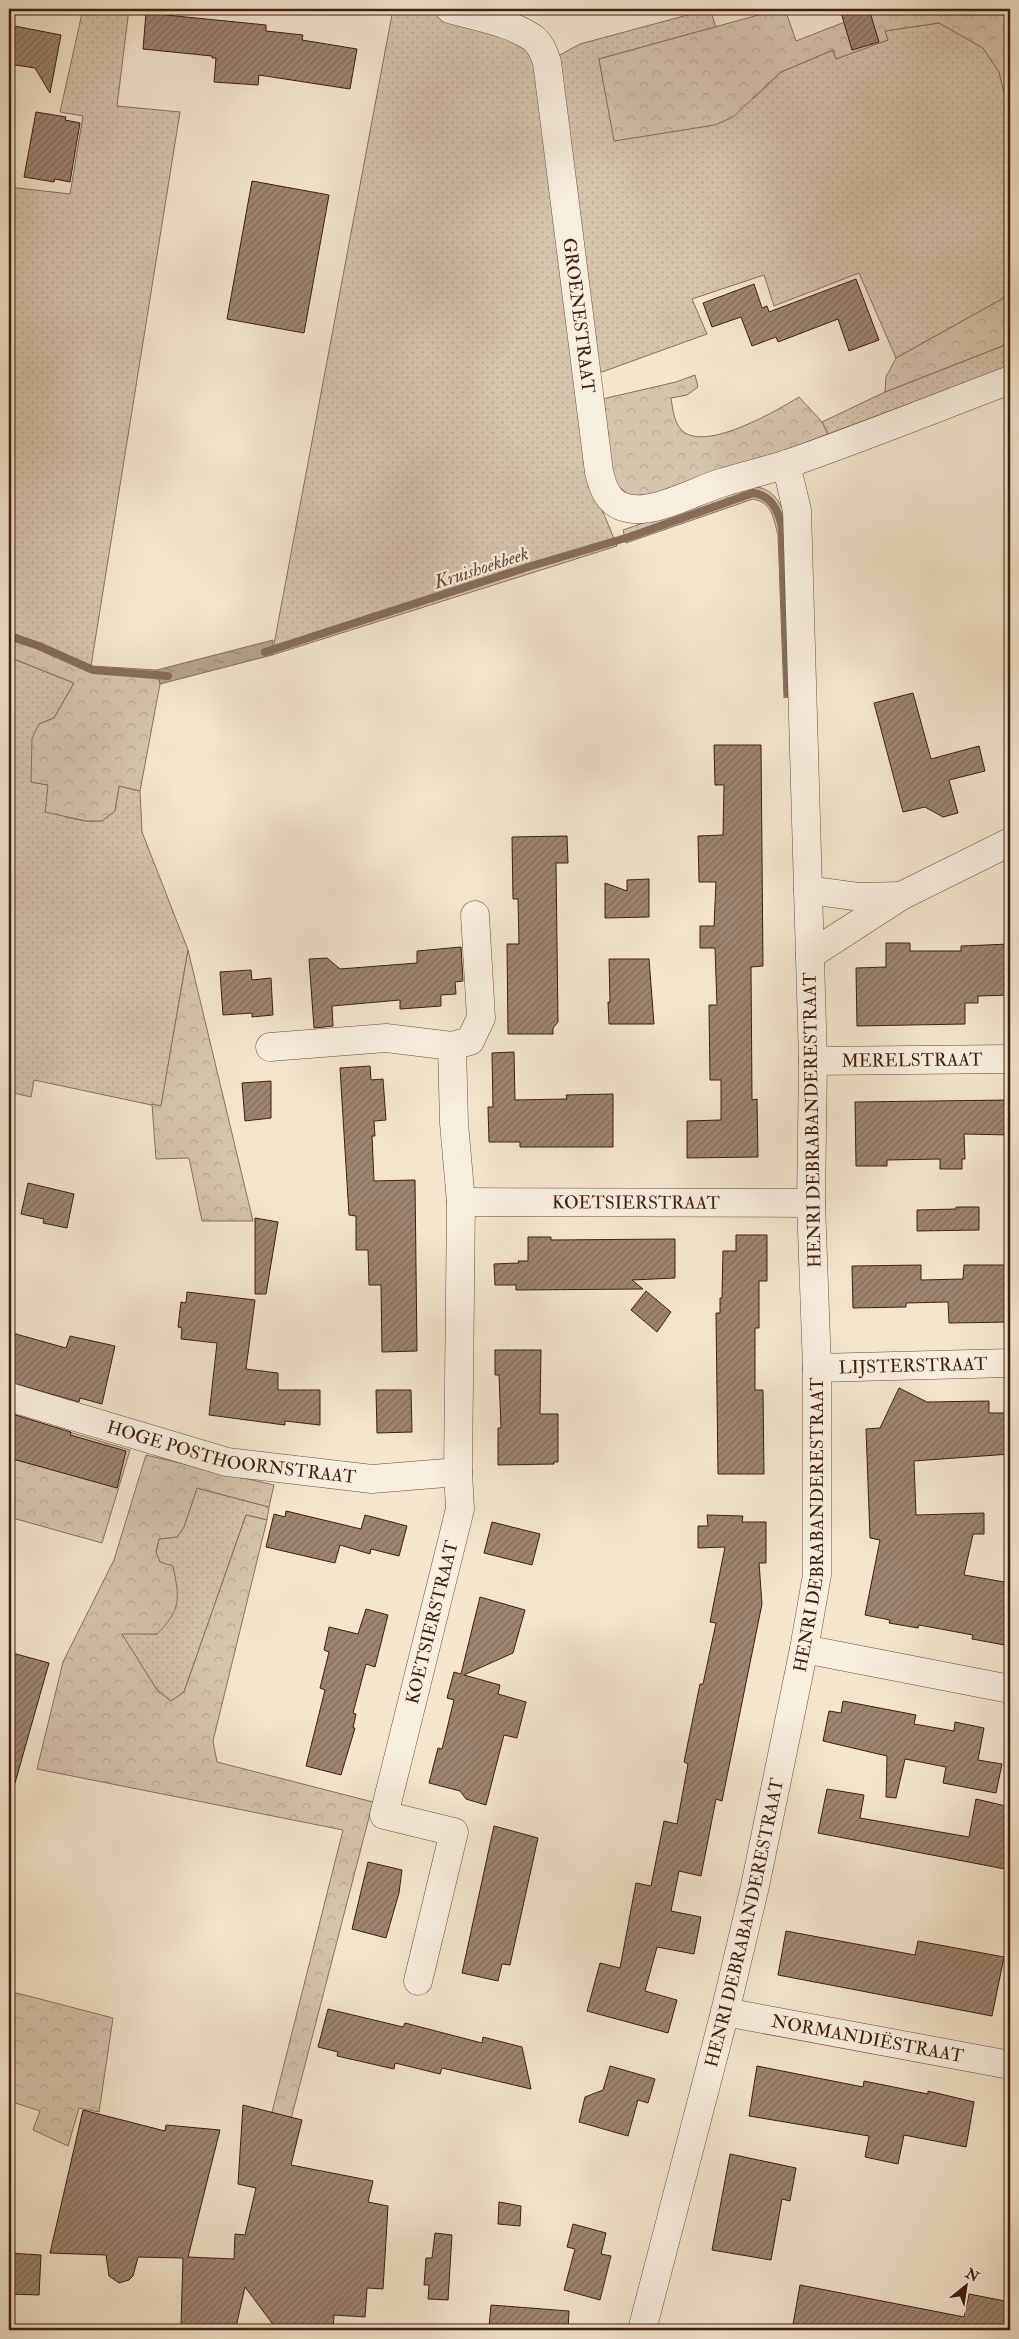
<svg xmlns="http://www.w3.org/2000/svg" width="1019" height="2339" font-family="'IM FELL Double Pica',serif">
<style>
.grass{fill:url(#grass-dots);stroke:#8a705d}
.forest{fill:url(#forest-crowns);stroke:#8a705d}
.water{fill:url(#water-ripples);stroke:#876d59}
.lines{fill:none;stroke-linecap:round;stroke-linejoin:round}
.stream{stroke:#876d59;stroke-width:8}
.building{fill:url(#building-hatch);stroke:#401e0e}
.minor-casing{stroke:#6d503e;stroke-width:29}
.minor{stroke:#f8eede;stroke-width:28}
.labels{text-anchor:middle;stroke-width:4.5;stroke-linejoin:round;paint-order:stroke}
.street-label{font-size:18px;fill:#401e0e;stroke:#f8eede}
.water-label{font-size:19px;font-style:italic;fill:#6a4c3a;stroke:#f8eede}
</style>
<defs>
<pattern id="grass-dots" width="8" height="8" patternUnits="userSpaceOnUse" patternTransform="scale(1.25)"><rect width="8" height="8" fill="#d5c3ac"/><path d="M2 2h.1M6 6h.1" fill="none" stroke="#b8a793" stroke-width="1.8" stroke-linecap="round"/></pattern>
<pattern id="forest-crowns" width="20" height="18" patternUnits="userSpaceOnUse" patternTransform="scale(1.25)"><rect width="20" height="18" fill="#d5c3ac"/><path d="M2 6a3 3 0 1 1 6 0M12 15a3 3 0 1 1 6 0" fill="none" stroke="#b8a793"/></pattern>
<pattern id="water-ripples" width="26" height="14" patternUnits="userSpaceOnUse" patternTransform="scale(1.25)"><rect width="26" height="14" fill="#b7a18b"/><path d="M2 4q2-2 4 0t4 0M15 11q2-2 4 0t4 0" fill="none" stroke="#968370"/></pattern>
<pattern id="building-hatch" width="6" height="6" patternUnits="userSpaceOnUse" patternTransform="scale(1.25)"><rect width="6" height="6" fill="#9e8571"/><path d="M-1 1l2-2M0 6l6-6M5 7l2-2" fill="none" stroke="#826c5b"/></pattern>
</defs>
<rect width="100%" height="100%" fill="#f4e5cc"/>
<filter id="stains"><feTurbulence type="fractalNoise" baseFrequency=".004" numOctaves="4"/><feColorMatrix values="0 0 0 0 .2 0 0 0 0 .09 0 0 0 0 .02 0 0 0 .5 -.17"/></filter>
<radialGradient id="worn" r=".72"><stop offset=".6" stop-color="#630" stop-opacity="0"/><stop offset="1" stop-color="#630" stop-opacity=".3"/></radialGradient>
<!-- grass -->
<g class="grass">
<path d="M83,9H129L117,106L180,112L91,666L42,644L9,632V187L70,194L83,116L60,112Z"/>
<path d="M393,9H424L452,15L511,36L528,53L540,79L590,480L617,546L272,655Z"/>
<path d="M710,9L716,27L599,59L615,141L754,98L781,72L833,50L836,59L887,40L885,31L939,23L983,48L999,72L1010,117V290L1002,299L896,358L859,273L774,306L764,275L692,299L707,334L602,372L594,368L558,56L580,44Z"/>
<path d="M1010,343V366L828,434L822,422L885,392Z"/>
<path d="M757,487C775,490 780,504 788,519L795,693L784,698L778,535C773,518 773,503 753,499L626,543L623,530L740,489Z"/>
<path d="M9,657L74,683L54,718L39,724L31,782L48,785L65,817L86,821H102L115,811L119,786L140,791L142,832L188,950L161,1107L34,1080L31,1097L9,1092Z"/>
<path d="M197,1488L269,1507L267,1520L246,1515L184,1692L171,1701L157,1690L121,1633L157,1634L160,1562L156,1553L159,1539L177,1537L184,1527Z"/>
</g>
<!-- forest -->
<g class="forest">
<path d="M780,9H785L796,41L878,9H1004L1010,17V117L999,72L983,48L939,23L885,31L888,40L836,59L833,50L781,72L733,117L715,125L614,141L599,59Z"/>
<path d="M1010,290V343L885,392L886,377L896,358L1002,299Z"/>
<path d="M695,375L698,387L687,395L671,398C673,411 674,425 685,433C711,449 776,411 799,397L822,422L828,434L661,497L633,498L615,484L598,400L676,382Z"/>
<path d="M9,632L42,644L91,666L157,670L160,684L140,791L119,786L115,811L102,821H86L45,812L48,785L31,782L32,738L39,724L54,718L74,683L9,657Z"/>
<path d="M188,950L253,1221H202L189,1158L156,1159L152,1104L161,1106Z"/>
<path d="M9,1414L130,1450L102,1543L9,1517Z"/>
<path d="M146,1455L274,1485L269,1507L197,1488L184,1527L177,1537L159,1539L156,1552L160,1562L173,1566C180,1599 181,1610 157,1634H122L157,1690L171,1701L184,1692L246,1515L267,1520L213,1741L217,1762L373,1802L291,2119L271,2116L343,1830L37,1769L63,1662L114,1560Z"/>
<path d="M9,1991L113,2018L99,2112L79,2108L68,2146L33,2130L40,2111L9,2101Z"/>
</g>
<!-- water -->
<path class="water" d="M273,640L272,655L160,684L157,670Z"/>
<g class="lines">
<!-- stream -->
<g class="stream">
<path d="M9,636L39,646L93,670L168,676"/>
<path d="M265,652L528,567L629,537L753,493C771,495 778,510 782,527L788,694"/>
</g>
</g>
<!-- building -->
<g class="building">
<path d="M840,9H869L879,42L852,50Z"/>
<path d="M146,13L266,25V31L303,35L302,40L357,49L350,89L259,75L258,85L214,82L216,58H212V56L143,49Z"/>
<path d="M9,25L61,35L50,93L35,68L9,64Z"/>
<path d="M36,112L66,117L65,120L80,123L70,182L55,179L54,182L24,177Z"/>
<path d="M252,181L329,195L304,333L227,319Z"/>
<path d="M856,279L879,340L849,351L838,319L778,342L776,337L752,346L741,317L712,327L703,303L754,284L762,308L767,306L769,312Z"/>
<path d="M913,693L931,759L979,746L985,771L949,780L958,813L943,817L925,807L903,812L874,703Z"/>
<path d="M714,745H761L763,966L751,967L752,1100L757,1099L758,1157L687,1158V1121L721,1120V1080H710L709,1005H717L715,948H700V926H714L716,882H699L698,836L723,835L724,785H715Z"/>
<path d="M567,836L568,863H556L558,1022L553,1028V1034H508L507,944H519L518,899H513L512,837Z"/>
<path d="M649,879V917L605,918V883L627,891V880Z"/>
<path d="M886,943H910V951H961V946L1010,944V995L978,996V1003H965V1024L857,1026L856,968L886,967Z"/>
<path d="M461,947L463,981L455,982L456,994L441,995V1006L400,1009V1000L332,1006L333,1026L314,1028L309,959L327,958L340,969L417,963V951Z"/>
<path d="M609,959H649L654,1024H609L608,1002H610Z"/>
<path d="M251,970L252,980L271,978L273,1015L252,1017V1013L223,1015L220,972Z"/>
<path d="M514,1052L515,1100L567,1099L566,1095L613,1094V1147H520V1142H489L488,1107H493L492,1053Z"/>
<path d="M370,1066L371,1080L383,1079L386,1120L374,1121L375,1136H372L374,1181L415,1180L417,1351L382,1352L381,1285H369L368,1250H356V1216L349,1215L340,1068Z"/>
<path d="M271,1081V1118L245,1121L242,1083Z"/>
<path d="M1010,1100V1135L964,1134L965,1159H962V1169H940V1159L887,1160V1166H856L855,1102Z"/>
<path d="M28,1183L74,1194L67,1228L43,1223L44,1219L21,1214Z"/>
<path d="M956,1207H979V1230L917,1231V1210L956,1209Z"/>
<path d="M255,1218L278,1222L266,1294H255Z"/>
<path d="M736,1235H767V1281H759V1328H755V1390H763L764,1474H718L716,1313H720V1298H722L723,1251H736Z"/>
<path d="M528,1237H551V1240L675,1239V1278L632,1280L643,1289L516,1290V1285H495L494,1264L519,1263L518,1261H528Z"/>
<path d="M921,1265V1280L963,1279L964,1265H1010V1322L949,1323L948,1302L906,1303V1307L853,1308L852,1266Z"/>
<path d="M646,1291L671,1312L657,1332L631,1310Z"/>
<path d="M187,1292L255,1300L246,1369L278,1373V1390H320V1425L285,1421V1425L209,1415L217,1343L181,1339L182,1328L178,1327L181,1302L186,1303Z"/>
<path d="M9,1332L66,1348L70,1336L115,1346L102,1404L80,1398L79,1402L9,1382Z"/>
<path d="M495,1350H541L540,1414H558V1462H554V1464L498,1465V1428H501L499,1375H495Z"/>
<path d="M899,1388L927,1402L989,1401V1413H1010V1454L914,1461L916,1515L984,1513V1534H973L964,1575L1010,1583V1646L972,1639L973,1635L919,1625L918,1628L889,1623L890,1620L865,1615L880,1540L870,1538L866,1429L880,1428Z"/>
<path d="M376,1390H411L412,1432L377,1433Z"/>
<path d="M9,1413L71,1432L70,1435L126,1451L117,1488L9,1458Z"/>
<path d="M286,1511L361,1529L365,1515L407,1526L399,1556L371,1549L370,1554L340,1545L335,1563L266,1547L274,1514L285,1517Z"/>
<path d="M707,1515L743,1516L742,1522H766V1563H759L762,1604L722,1801L716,1799L701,1876L679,1871L671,1911L701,1917L694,1954L657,1947L645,1991L677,2000L668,2033L587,2011L600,1963L620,1968L636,1883L651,1886L664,1821L677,1824L688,1764L684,1762L700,1684H703L716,1623L710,1622L725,1547L698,1548V1526H708Z"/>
<path d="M492,1522L540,1534L532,1565L484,1553Z"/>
<path d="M480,1597L525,1610L513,1653L464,1675L500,1685L498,1694L526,1702L517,1738L504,1735L486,1805L466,1799L460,1791L429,1783L438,1748L442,1749L454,1700L447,1698L454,1672L461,1674Z"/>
<path d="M366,1609L388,1615L375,1667L366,1664L353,1713L356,1714L353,1728H355L341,1775L306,1766L325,1690L320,1688L329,1652L324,1650L329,1627L358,1634Z"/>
<path d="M9,1652L49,1663L15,1783L9,1782Z"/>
<path d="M843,1701L916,1715L914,1724L954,1731L955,1722L984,1728L978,1760L1002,1764L996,1793L943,1783L946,1767L905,1759L896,1798L886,1797L887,1756L823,1741L829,1711L841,1713Z"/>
<path d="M827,1789L864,1795L860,1818L969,1837L976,1799L1010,1807V1870L818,1833Z"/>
<path d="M494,1826L538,1838L510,1965L502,1964L498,1981L462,1973Z"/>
<path d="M368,1862L402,1870L399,1893L386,1938L352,1929Z"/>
<path d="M786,1931L915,1955L918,1941L1004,1957L992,2016L778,1975Z"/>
<path d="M328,2009L403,2027L405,2023L482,2043L483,2037L522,2047L531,2089L442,2068L440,2074L395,2063L394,2069L337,2056L338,2052L318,2047Z"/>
<path d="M610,2066L655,2079L648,2103L638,2100L628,2136L579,2122L585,2097L603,2090Z"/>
<path d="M757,2066L863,2087L864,2081L928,2094V2091L974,2102L966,2147L904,2135L898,2164L865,2157L869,2136L749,2116Z"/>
<path d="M243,2105L302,2120L291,2165L373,2181L368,2202L388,2206L383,2289L367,2288L365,2317L334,2315L333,2330L281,2329L275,2327L245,2287L236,2327L181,2325L183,2258L138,2257L133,2276L129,2280L119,2283L109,2276L106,2255L50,2253L83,2110L165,2131L166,2125L220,2130L188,2257L234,2259L235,2234L245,2235L256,2188L238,2184Z"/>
<path d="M730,2154L796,2168L790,2201L782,2199L771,2260L712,2250Z"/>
<path d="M499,2202L521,2206L520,2226L498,2224Z"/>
<path d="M573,2224L606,2233L601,2254L611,2256L600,2300L564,2290L575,2249L567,2247Z"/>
<path d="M435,2233L452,2235L448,2300L428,2299L429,2285H424L426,2258H432Z"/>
<path d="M9,2253L41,2255L39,2295L9,2294Z"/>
<path d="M800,2285L964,2317L969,2294L1010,2302V2307L1006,2330H792Z"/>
<path d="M491,2305L569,2311L568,2330H506V2328L489,2327Z"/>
</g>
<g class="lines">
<defs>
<g id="minor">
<path id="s1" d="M450,9C477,17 510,22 533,38C541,44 544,54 547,62L599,472C603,488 608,504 627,508C653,515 695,491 721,483C743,476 765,471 787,464C862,438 936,408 1010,380"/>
<path d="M808,890L860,897L901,896"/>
<path d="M810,955L901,896L1010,842"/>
<path d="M270,1047L386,1038L452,1046"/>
<path id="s2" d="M813,1061L1010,1059"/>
<path id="s3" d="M461,1202L811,1203"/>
<path id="s4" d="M817,1368L1010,1363"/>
<path id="s5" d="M9,1397L227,1462L372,1479L458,1472"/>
<path d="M804,1649L1010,1689"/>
<path id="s6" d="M418,1981L454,1832L384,1815L460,1509L458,1472L461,1202L454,1123L452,1046L470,1041L481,1018L475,915"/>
<path id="s7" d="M725,2012L1010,2065"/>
<path id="s8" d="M642,2330L725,2012L755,1886L804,1649L817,1575V1368L811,1203L813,1061L797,510L786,464"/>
</g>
</defs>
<!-- minor casing -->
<use href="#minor" class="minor-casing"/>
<!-- minor -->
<use href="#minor" class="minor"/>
</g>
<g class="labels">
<!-- street labels -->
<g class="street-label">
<text dy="6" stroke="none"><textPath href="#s1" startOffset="372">GROENESTRAAT</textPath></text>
<text dy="6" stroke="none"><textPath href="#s2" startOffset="99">MERELSTRAAT</textPath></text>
<text transform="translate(812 1120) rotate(-91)" y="6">HENRI DEBRABANDERESTRAAT</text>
<text dy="6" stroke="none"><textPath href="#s3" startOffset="175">KOETSIERSTRAAT</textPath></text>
<text dy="6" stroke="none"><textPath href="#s4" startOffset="96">LIJSTERSTRAAT</textPath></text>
<text dy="6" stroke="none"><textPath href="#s5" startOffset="230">HOGE POSTHOORNSTRAAT</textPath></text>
<text dy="6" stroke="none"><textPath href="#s8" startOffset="825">HENRI DEBRABANDERESTRAAT</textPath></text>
<text dy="6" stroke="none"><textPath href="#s6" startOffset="424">KOETSIERSTRAAT</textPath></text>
<text dy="6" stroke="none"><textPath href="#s8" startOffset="420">HENRI DEBRABANDERESTRAAT</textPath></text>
<text dy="6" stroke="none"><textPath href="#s7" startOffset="145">NORMANDIËSTRAAT</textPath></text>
</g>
<!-- water labels -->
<g class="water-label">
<text transform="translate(481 567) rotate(-18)" y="7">Kruishoekbeek</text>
</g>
</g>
<!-- margin -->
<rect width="1019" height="2339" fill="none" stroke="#f4e5cc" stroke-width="30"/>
<rect x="10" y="10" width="999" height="2319" fill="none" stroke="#401e0e" stroke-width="2.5"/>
<rect x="15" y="15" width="989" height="2309" fill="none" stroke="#401e0e"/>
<!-- north arrow -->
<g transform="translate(966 2286) rotate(30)" stroke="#f8eede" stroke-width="4" paint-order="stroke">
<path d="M0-4L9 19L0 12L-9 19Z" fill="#401e0e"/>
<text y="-8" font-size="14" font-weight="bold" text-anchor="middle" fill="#401e0e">N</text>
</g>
<rect width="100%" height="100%" filter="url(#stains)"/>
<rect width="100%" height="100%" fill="url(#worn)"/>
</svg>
